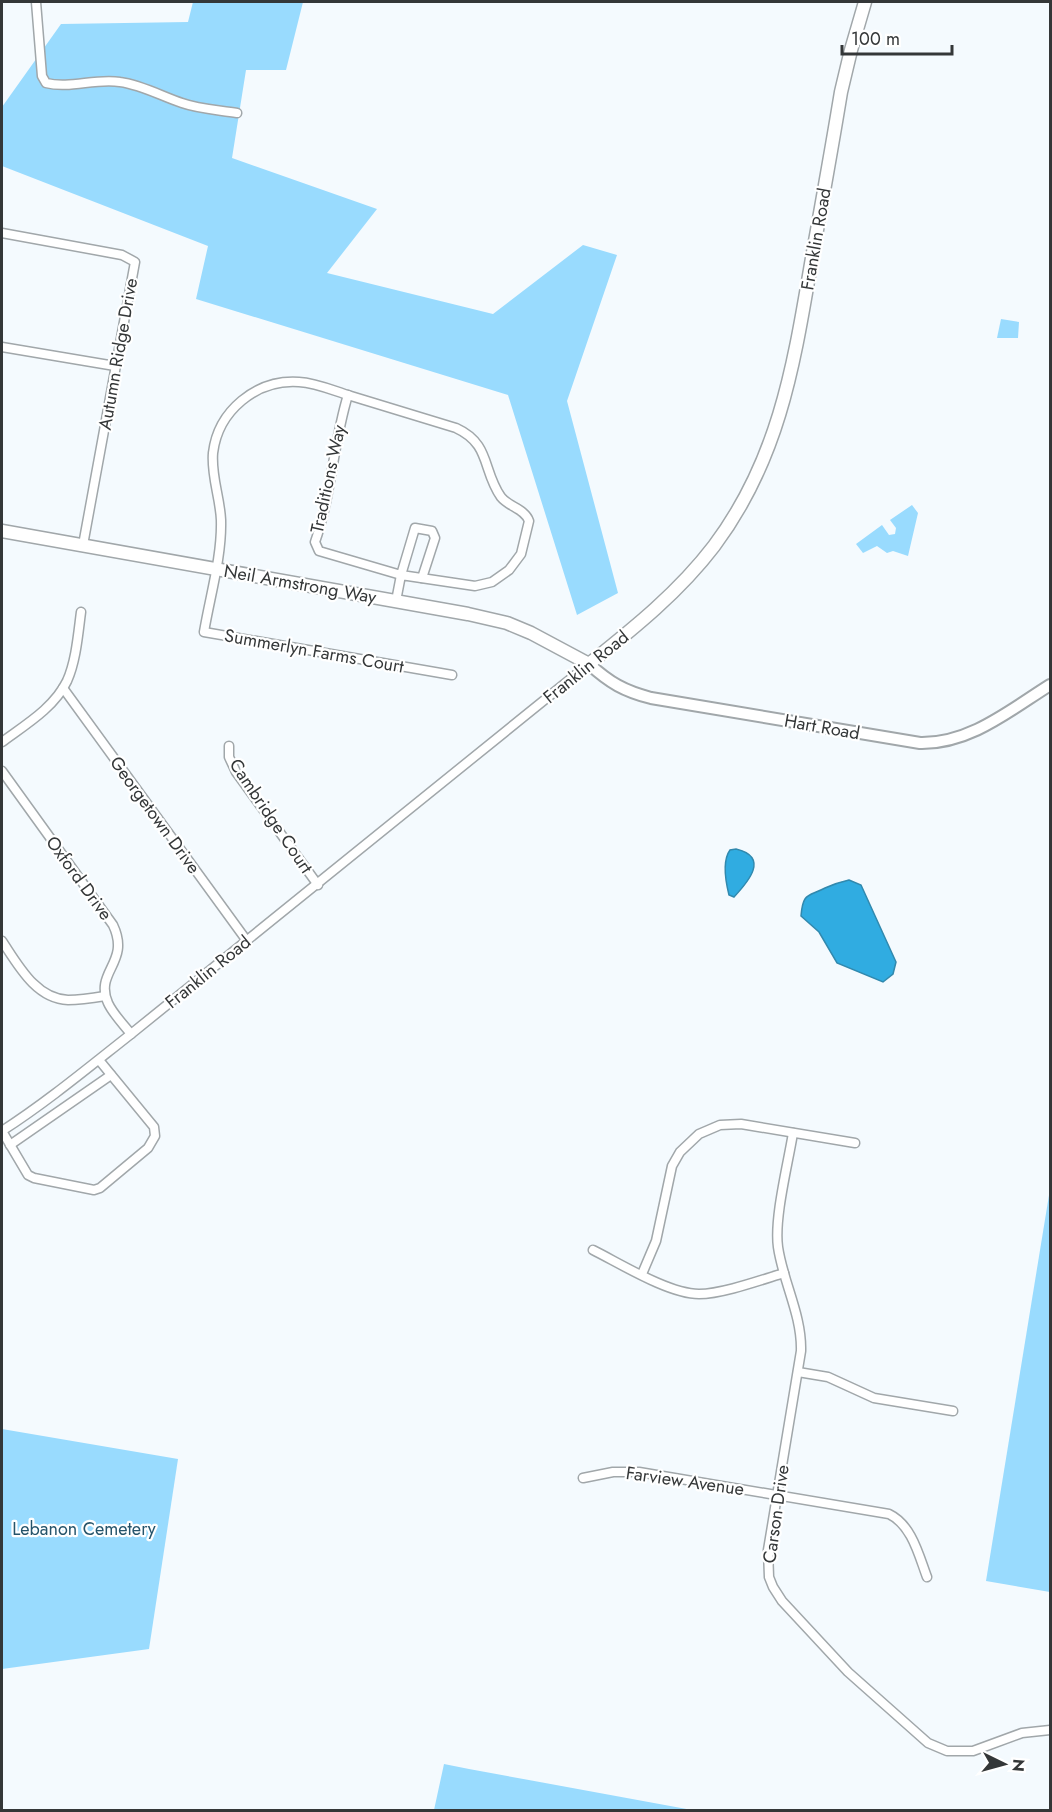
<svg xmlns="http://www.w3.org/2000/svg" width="1052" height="1812" font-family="Jost,sans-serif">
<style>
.green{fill:#99dbfe}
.water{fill:#30ace1;stroke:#3189ae;stroke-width:1.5}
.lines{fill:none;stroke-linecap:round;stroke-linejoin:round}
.minor-casing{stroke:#a1a7aa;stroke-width:11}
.tertiary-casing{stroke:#a1a7aa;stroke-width:14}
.secondary-casing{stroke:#a1a7aa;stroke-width:15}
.minor{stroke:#fff;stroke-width:8}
.tertiary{stroke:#fff;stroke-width:10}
.secondary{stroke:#fff;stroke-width:12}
.labels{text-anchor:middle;stroke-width:4.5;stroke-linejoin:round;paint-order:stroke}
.street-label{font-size:18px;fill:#343738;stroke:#fff}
.park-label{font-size:18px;fill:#25546b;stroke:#fff}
</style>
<rect width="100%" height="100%" fill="#f4fafe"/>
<!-- green -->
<g class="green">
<path d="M193,2H303L286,70H246L232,158L377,209L327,273L493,314L583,245L617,255L567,401L618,593L577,615L508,395L196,299L208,246L2,166V107L61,24L188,22Z"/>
<path d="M1001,319L1019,322L1018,338H997Z"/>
<path d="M912,505L918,513L908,556L893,551L887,553L877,546L863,553L856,544L882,525L889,535L895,534L896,528L890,520Z"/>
<path d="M1050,1189V1592L986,1581Z"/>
<path d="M2,1429L178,1459L149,1649L2,1669Z"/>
<path d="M444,1764L469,1769L692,1810H434Z"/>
</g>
<!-- water -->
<g class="water">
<path d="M736,849C770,857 748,882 734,897L729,895C726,883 722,861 730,850Z"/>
<path d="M849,880L861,885L896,962L893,974L883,982L837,963L819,932L801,916C803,892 808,897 825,888C834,884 840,882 849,880Z"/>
</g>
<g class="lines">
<defs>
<g id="minor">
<path d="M36,2L42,76L46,83C70,89 95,78 120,82C142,85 161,96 182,103C199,109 219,110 237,113"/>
<path d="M2,233L122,255L135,262L83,545"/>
<path d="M2,347L115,366"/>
<path d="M348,395C333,443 332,494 315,542L319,551L401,575L415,528L432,531L435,538L422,578"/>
<path d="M396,601L401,575L475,586L492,582L509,570L521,554L529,521C525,509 509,507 501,497C482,470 491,444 456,428C421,417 386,407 351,396C334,391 317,383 299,382C256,379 218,411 213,453C211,476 220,497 221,520C222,557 210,596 204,632L452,675"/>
<path d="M63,688L247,941"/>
<path d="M2,742C25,725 54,708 67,681C76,661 78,635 81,612"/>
<path d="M229,746V757L236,772L318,885"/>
<path d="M2,771L113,925C131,963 94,971 108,1003C113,1014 124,1025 131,1034"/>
<path d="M2,941C18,965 36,999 68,1000C80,1000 93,998 105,996"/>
<path d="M99,1060L154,1127L155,1136L148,1148L100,1188L94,1190L34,1178L28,1175L2,1131C47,1102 89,1067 131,1034L589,664"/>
<path d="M793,1133C788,1164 774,1218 778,1247C783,1282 802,1315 801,1351L768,1550L769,1577L773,1587L782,1601L848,1672L928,1743L947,1751H973L1022,1733L1050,1730"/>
<path d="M10,1145L111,1075"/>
<path d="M593,1250C621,1264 669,1294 699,1294C722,1294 761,1280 784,1273"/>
<path d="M642,1274L656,1241L672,1166L680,1152L699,1134L720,1125L741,1124L855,1143"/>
<path d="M798,1372L828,1377L874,1398L953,1411"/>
<path d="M583,1478L613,1472H639L889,1514C912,1525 919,1556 927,1577"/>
</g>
<path id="tertiary" d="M589,664C610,683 624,691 651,698L920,743C970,744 1010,710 1050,685"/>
<path id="secondary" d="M2,531L468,614L507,623L531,633L589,664C634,628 679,592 714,546C780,458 794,363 812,258C822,202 832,147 841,92L851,50L865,2"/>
</defs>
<!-- minor casing -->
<use href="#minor" class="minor-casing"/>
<!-- tertiary casing -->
<use href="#tertiary" class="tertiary-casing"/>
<!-- secondary casing -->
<use href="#secondary" class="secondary-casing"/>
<!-- minor -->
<use href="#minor" class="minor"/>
<!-- tertiary -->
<use href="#tertiary" class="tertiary"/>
<!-- secondary -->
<use href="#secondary" class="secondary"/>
</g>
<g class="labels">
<!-- street labels -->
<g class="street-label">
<text transform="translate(816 239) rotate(-80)" y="6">Franklin Road</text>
<text transform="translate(118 354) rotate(-80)" y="6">Autumn Ridge Drive</text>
<text transform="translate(328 479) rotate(-78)" y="6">Traditions Way</text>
<text transform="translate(300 584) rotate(10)" y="6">Neil Armstrong Way</text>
<text transform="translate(314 651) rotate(10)" y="6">Summerlyn Farms Court</text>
<text transform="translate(586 667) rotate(-39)" y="6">Franklin Road</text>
<text transform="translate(822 727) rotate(10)" y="6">Hart Road</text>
<text transform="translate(155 815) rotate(54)" y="6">Georgetown Drive</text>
<text transform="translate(271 816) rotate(56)" y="6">Cambridge Court</text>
<text transform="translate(79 878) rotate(54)" y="6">Oxford Drive</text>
<text transform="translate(208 972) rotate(-39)" y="6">Franklin Road</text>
<text transform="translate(685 1481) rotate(8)" y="6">Farview Avenue</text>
<text transform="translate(776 1514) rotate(-82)" y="6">Carson Drive</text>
</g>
<!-- park labels -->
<g class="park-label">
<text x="84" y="1535">Lebanon Cemetery</text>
</g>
</g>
<!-- border -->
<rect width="1052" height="1812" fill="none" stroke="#343738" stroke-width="6"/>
<!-- north arrow -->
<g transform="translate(1004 1764) rotate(95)" stroke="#ffffff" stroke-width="4.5" paint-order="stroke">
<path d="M0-4.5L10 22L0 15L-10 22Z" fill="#343738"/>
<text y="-9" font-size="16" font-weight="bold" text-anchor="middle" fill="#343738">N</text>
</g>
<!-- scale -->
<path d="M842 45v9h110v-9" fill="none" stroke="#343738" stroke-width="3"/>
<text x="851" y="45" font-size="18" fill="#343738" stroke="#ffffff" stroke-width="4.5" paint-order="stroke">100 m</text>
</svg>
